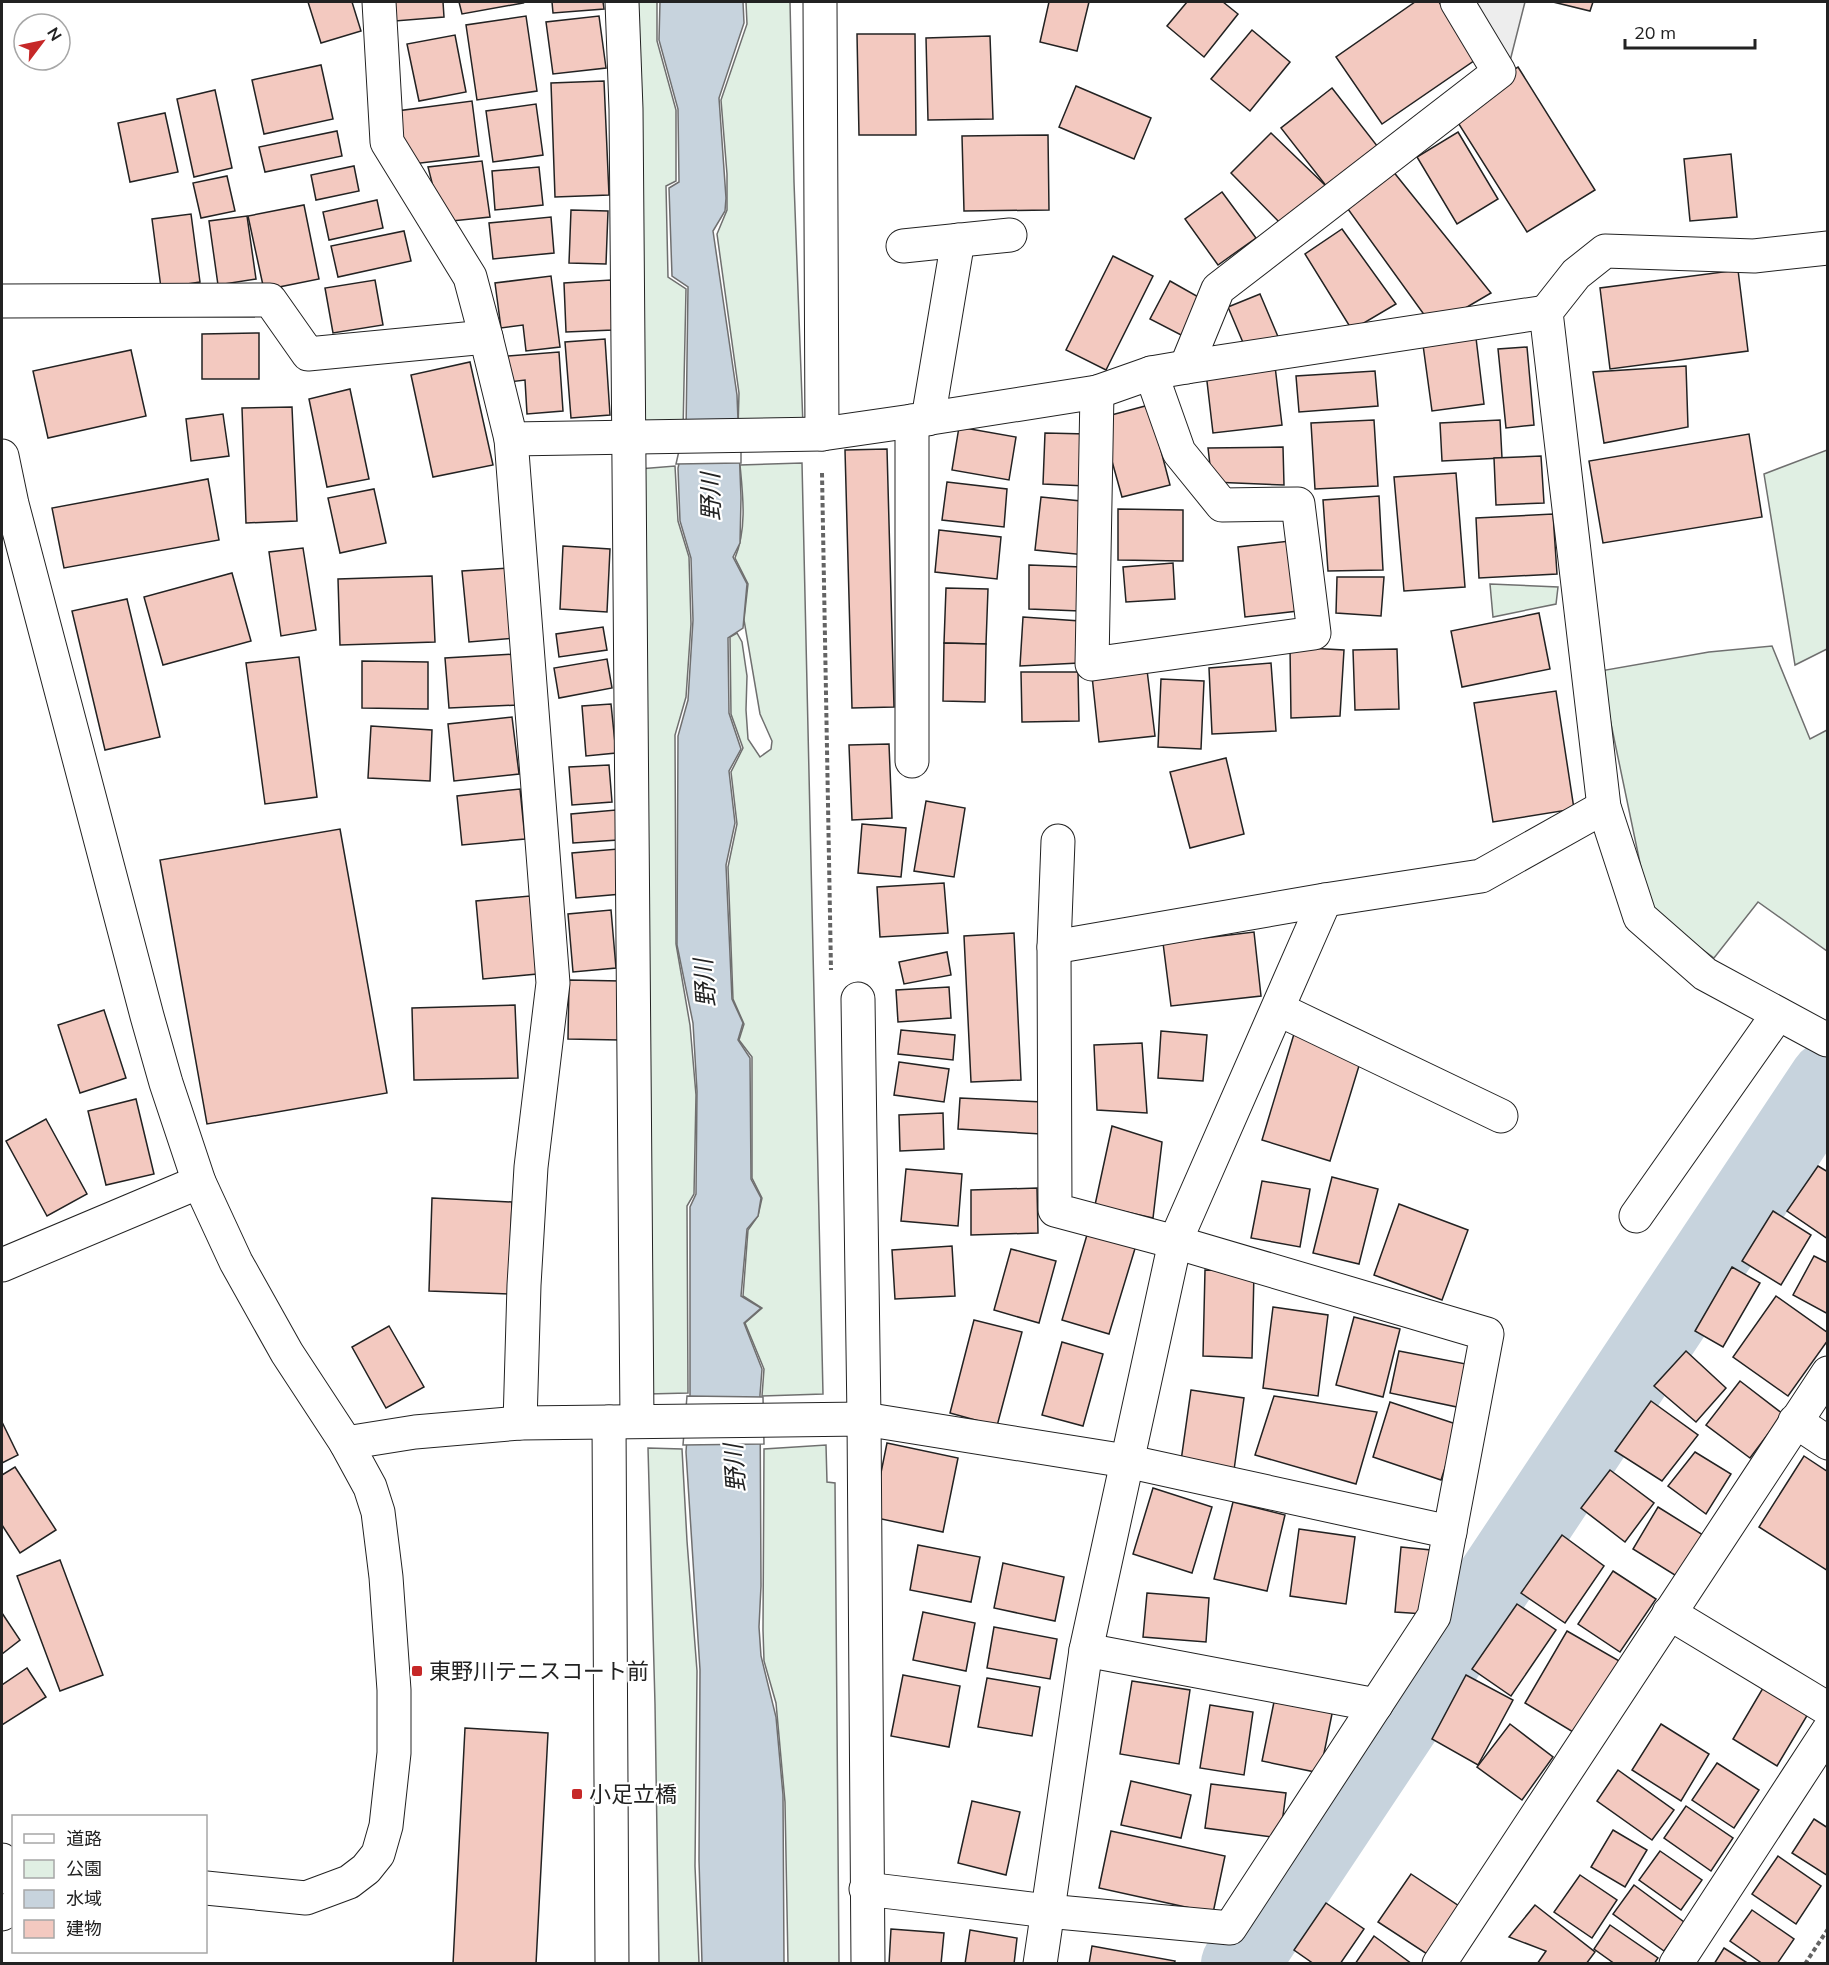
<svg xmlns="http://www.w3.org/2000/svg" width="1829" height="1965" font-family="Mulish,'Noto Sans JP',sans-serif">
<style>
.green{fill:#e0efe3;stroke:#6f6f6f;stroke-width:1.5}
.parking{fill:#ededed;stroke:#6f6f6f;stroke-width:1.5}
.water{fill:#c7d3dd;stroke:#6f6f6f;stroke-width:1.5}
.pier{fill:#fff;stroke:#6f6f6f;stroke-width:1.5}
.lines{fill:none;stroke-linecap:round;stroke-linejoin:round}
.river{stroke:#c7d3dd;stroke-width:78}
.building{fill:#f3c9c0;stroke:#222;stroke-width:1.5}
.minor-casing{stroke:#222;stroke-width:35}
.path{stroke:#646464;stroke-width:4;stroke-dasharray:4.5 3;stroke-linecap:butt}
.minor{stroke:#fff;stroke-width:33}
.poi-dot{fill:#c62828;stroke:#fff;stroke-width:2}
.labels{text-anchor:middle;stroke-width:4.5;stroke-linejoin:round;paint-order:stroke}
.poi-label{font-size:22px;fill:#222;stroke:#fff;text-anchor:start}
.water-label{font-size:24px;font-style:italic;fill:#222;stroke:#fff}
</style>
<rect width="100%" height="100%" fill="#fff"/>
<!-- green -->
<g class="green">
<path d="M630,2H657V41L676,110V181L666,186L668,277L686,289L683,430L636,431Z"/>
<path d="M746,2H790L794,182L803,426L738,429L739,393L717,234L727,210V174L721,100L747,24Z"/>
<path d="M1827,450V649L1795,665L1764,474Z"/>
<path d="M802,463L823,1394L762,1396L764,1369L745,1323L762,1308L743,1296L748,1230L758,1216L762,1198L752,1178V1057L739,1040L744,1024L733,999L728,867L737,824L731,772L743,748L731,714L730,637L737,633L742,642L747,676L746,710L748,739L760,757L771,749L772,741L760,714L744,620L748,584L735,558C747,529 743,496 740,465Z"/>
<path d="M675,466L678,521L689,557L691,624L686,697L675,735L676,944L690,1025L696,1095L694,1194L687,1206L688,1393L648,1394L639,469Z"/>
<path d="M1490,584L1558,587L1556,604L1493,617Z"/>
<path d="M1772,646L1810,739L1827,730V951L1758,902L1714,958L1650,911L1600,671L1709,652Z"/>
<path d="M826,1445L827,1482L835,1483L839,1963H788L785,1802L776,1703L764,1661L763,1630L764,1449Z"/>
<path d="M648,1448L682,1449L687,1541L697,1671L695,1866L699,1963H659L655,1704Z"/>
</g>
<!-- parking -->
<path class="parking" d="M1473,2H1525L1510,61Z"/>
<!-- water -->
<path class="water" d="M660,2H743L744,23L719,98L726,198L725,211L713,231L737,395L741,498L740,543L733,557L747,584L743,628L728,638L729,713L741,749L729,771L735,823L726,865L732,999L743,1023L738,1040L750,1058L751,1179L761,1198L758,1216L747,1229L741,1296L761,1308L744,1323L762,1369L760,1395L761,1586L759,1627L761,1656L776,1717L783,1795L784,1963H702L699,1860L700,1670L686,1452L690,1395V1207L696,1194L697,1091L693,1023L677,945L678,736L688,700L693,620L691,558L680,521L678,468L686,432L688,287L672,276L669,188L679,182L678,109L659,40Z"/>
<!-- pier -->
<g class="pier">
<path d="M741,431V463L676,464L683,433Z"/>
<path d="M687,1396L763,1397L764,1444L683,1445Z"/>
</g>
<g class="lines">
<!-- river -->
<path class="river" d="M1240,1964L1828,1080"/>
</g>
<!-- building -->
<g class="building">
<path d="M308,2H352L361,31L321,43Z"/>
<path d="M394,2H443L444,17L395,21Z"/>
<path d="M459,2H522L523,3L462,14Z"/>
<path d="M552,2H603L604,9L553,13Z"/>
<path d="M1049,2H1089L1077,51L1040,42Z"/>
<path d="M1187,2H1223L1238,14L1204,57L1167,26Z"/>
<path d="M1415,2H1439L1478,58L1382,124L1336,57Z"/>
<path d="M1553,2H1593L1590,11Z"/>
<path d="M526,16L537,91L477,100L466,25Z"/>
<path d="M599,16L606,68L553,74L546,22Z"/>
<path d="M1252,30L1290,62L1250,111L1211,79Z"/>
<path d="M857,34H915L916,135H859Z"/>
<path d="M455,35L466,92L419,101L407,44Z"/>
<path d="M990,36L993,119L928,120L926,38Z"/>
<path d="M321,65L333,119L264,134L252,80Z"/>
<path d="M1518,67L1595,190L1527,232L1450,110Z"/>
<path d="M604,81L609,195L555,197L551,83Z"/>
<path d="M1076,86L1151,118L1134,159L1059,127Z"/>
<path d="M1332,88L1378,147L1327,187L1281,128Z"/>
<path d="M215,90L232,168L194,177L177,99Z"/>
<path d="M472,101L479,156L404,165L397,111Z"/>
<path d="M536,104L543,155L493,162L486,111Z"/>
<path d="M165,113L178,172L130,182L118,123Z"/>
<path d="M337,131L342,156L265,172L259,147Z"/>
<path d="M1458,132L1498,199L1457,224L1417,157Z"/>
<path d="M1271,133L1327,187L1286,229L1231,173Z"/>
<path d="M1048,135L1049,210L964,211L962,136Z"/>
<path d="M1731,154L1737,217L1690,221L1684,159Z"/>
<path d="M482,161L490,217L442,222L428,167Z"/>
<path d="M1388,165L1491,293L1433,327L1340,198Z"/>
<path d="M354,166L359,191L316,200L311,175Z"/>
<path d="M539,167L543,205L495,210L492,171Z"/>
<path d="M227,176L235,211L201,218L193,183Z"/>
<path d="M1222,192L1256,238L1218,265L1185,219Z"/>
<path d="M377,200L383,228L329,240L323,212Z"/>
<path d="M304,205L319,279L264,290L248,216Z"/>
<path d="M571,210L608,211L606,264L569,263Z"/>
<path d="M191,214L200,282L161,288L152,219Z"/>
<path d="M247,216L256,279L218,285L209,221Z"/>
<path d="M551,217L554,253L493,259L489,223Z"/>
<path d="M1342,229L1396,304L1352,330L1305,254Z"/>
<path d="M404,231L411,261L338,277L331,246Z"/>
<path d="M1113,256L1153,276L1106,370L1066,350Z"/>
<path d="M1738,270L1748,351L1610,369L1600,288Z"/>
<path d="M551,276L560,347L526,351L523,325L501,328L495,283Z"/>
<path d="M375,280L383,325L333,333L325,288Z"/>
<path d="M611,280L613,330L566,332L564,283Z"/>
<path d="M1170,281L1202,299L1183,336L1150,319Z"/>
<path d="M1260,294L1279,339L1247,352L1228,307Z"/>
<path d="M259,333V379H202V334Z"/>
<path d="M1476,338L1484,404L1432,411L1423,345Z"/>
<path d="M605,339L610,415L571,418L565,342Z"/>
<path d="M1527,347L1534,425L1506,428L1498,349Z"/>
<path d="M131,350L146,416L48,438L33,371Z"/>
<path d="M559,352L563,411L527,414L525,380L509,382L507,356Z"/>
<path d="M470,362L493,465L433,477L411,375Z"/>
<path d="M1275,366L1282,425L1213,433L1206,373Z"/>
<path d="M1686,366L1688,427L1604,443L1593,372Z"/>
<path d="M1375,371L1378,406L1299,412L1296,376Z"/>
<path d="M350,389L369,479L327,487L309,399Z"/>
<path d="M1149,405L1170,485L1122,497L1100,418Z"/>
<path d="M292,407L297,521L246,523L242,408Z"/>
<path d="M223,414L229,456L191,461L186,419Z"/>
<path d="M1374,420L1378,486L1315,489L1311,423Z"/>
<path d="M1500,420L1502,458L1442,461L1440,423Z"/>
<path d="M959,427L1016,437L1009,480L952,470Z"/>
<path d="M1045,433L1087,434L1086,486L1043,484Z"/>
<path d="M1749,434L1762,517L1603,543L1589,461Z"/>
<path d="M1283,447L1284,485L1212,482L1208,448Z"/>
<path d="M887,449L894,707L852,708L845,450Z"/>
<path d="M1541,456L1544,503L1496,505L1494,458Z"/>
<path d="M1456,473L1465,587L1404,591L1394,477Z"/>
<path d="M208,479L219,540L64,568L52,508Z"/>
<path d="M947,482L1007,489L1004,527L942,520Z"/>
<path d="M374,489L386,543L340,553L328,498Z"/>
<path d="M1379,496L1383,570L1328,571L1323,500Z"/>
<path d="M1041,497L1091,502L1086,555L1035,550Z"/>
<path d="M1118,509L1183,510V561L1118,560Z"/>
<path d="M1553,514L1557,574L1479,578L1476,518Z"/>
<path d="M939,530L1001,537L997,579L935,572Z"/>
<path d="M1290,541L1298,611L1245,617L1238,547Z"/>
<path d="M563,546L610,549L607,612L560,609Z"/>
<path d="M303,548L316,630L281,636L269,552Z"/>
<path d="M1173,563L1175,599L1126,602L1123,567Z"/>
<path d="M1029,565L1082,567L1080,611L1029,609Z"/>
<path d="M509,568L515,638L469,642L462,571Z"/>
<path d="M232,573L251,641L163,665L144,597Z"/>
<path d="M432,576L435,642L340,645L338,579Z"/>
<path d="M1337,577H1384L1381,616L1336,613Z"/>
<path d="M946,588L988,589L986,644L944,643Z"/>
<path d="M127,599L160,737L105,750L72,611Z"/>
<path d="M1539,613L1550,669L1462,687L1451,631Z"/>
<path d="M1023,617L1080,621L1079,663L1020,666Z"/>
<path d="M603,627L607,650L559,657L556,634Z"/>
<path d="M944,643L986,644L985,702L943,701Z"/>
<path d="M1290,647L1344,650L1340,716L1291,718Z"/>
<path d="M1397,649L1399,709L1355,710L1353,650Z"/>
<path d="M515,654L518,705L449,708L445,658Z"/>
<path d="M299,657L317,797L265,804L246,663Z"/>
<path d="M607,659L612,688L559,698L554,668Z"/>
<path d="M362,661L428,662V709L362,708Z"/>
<path d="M1271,663L1276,731L1212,734L1209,668Z"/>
<path d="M1147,670L1155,736L1099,742L1092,676Z"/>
<path d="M1021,672H1078L1079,721L1022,722Z"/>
<path d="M1161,679L1204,681L1201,749L1158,747Z"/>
<path d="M1556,691L1574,809L1493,822L1474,703Z"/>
<path d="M611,704L616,753L586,756L582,706Z"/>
<path d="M512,717L519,774L454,781L448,724Z"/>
<path d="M371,726L432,730L430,781L368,778Z"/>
<path d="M889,744L892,818L852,820L849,745Z"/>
<path d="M1226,758L1244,834L1190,848L1170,772Z"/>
<path d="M609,765L612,802L572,805L569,767Z"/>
<path d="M520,789L525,839L462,845L457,796Z"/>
<path d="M926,801L965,808L954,877L914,871Z"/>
<path d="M616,810L618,840L573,843L571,814Z"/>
<path d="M862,824L906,828L901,877L858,873Z"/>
<path d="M340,829L387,1093L207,1124L160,860Z"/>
<path d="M618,849L622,894L576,898L572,853Z"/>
<path d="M944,883L948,933L880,937L877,887Z"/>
<path d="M530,896L537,974L483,979L476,901Z"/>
<path d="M611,910L616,968L573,972L568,914Z"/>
<path d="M1254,932L1261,996L1171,1006L1163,943Z"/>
<path d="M1014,933L1021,1080L971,1082L964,936Z"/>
<path d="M947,952L951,975L904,984L899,962Z"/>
<path d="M569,980L621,981L620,1040L568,1039Z"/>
<path d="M949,987L951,1018L898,1022L896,990Z"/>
<path d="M515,1005L518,1078L414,1080L412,1008Z"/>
<path d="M104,1010L126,1078L80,1093L58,1025Z"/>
<path d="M901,1030L955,1035L953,1060L898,1054Z"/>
<path d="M1161,1031L1207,1035L1203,1081L1158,1078Z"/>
<path d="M1294,1034L1362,1056L1330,1161L1262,1140Z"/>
<path d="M1142,1043L1147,1113L1097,1110L1094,1045Z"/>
<path d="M899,1062L949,1069L944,1102L894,1095Z"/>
<path d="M960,1098L1043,1102L1041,1134L958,1129Z"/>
<path d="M136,1099L154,1174L106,1185L88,1111Z"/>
<path d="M943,1113L944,1149L900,1151L899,1115Z"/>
<path d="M46,1119L87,1194L47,1216L6,1141Z"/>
<path d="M1112,1126L1162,1142L1153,1218L1095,1205Z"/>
<path d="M1818,1166L1828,1172V1239L1787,1211Z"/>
<path d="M906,1169L962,1174L958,1226L901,1221Z"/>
<path d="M1332,1177L1378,1189L1359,1264L1313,1253Z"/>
<path d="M1262,1181L1310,1189L1300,1247L1251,1238Z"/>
<path d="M1037,1188L1038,1233L971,1235V1190Z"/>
<path d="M432,1198L512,1202L509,1294L429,1291Z"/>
<path d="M1399,1204L1468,1230L1442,1300L1374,1275Z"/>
<path d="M1773,1211L1811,1235L1781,1285L1742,1261Z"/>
<path d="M1089,1228L1137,1242L1109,1334L1062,1320Z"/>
<path d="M952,1246L955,1296L895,1299L892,1250Z"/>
<path d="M1011,1249L1056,1261L1039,1323L994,1310Z"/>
<path d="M1814,1256L1828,1263V1314L1793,1295Z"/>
<path d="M1732,1267L1760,1283L1723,1347L1695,1331Z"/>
<path d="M1205,1270L1254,1272L1252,1358L1203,1356Z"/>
<path d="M1776,1296L1828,1333V1340L1788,1396L1733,1357Z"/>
<path d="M1273,1307L1328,1315L1318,1396L1263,1388Z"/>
<path d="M1354,1317L1400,1329L1383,1397L1336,1385Z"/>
<path d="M974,1320L1022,1332L997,1426L950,1413Z"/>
<path d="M389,1326L424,1387L386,1408L352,1347Z"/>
<path d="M1062,1342L1103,1354L1083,1426L1042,1415Z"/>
<path d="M1399,1351L1466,1364L1457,1407L1390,1393Z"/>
<path d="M1686,1351L1726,1388L1696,1422L1654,1386Z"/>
<path d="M1740,1381L1783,1414L1750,1458L1706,1425Z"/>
<path d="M1191,1390L1244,1398L1234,1470L1181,1461Z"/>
<path d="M1274,1396L1377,1412L1356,1484L1255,1455Z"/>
<path d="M1651,1401L1698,1435L1662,1481L1615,1451Z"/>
<path d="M1390,1402L1459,1425L1441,1480L1373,1457Z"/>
<path d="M2,1422L18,1455L2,1463Z"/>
<path d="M887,1443L958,1458L943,1532L872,1517Z"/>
<path d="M1695,1452L1731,1474L1706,1514L1668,1486Z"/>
<path d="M1804,1456L1828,1472V1571L1759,1527Z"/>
<path d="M15,1467L56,1530L20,1553L2,1525V1475Z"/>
<path d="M1610,1470L1654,1503L1625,1542L1581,1508Z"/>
<path d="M1153,1488L1212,1507L1192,1573L1133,1554Z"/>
<path d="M1233,1502L1285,1515L1267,1591L1214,1579Z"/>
<path d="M1658,1507L1703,1535L1678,1577L1633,1549Z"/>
<path d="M1299,1529L1355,1537L1346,1604L1290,1596Z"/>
<path d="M1562,1535L1604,1566L1565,1623L1521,1593Z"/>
<path d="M918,1545L980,1557L971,1602L910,1590Z"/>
<path d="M1401,1547L1431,1550L1424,1614L1395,1612Z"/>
<path d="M60,1560L103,1675L60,1691L17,1576Z"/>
<path d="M1003,1563L1064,1577L1055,1621L994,1608Z"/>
<path d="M1613,1571L1656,1599L1620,1652L1578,1624Z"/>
<path d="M1147,1593L1209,1598L1206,1642L1143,1637Z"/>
<path d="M1517,1604L1556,1630L1511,1696L1472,1669Z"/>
<path d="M923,1612L975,1623L966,1671L913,1660Z"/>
<path d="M2,1613L20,1640L2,1654Z"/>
<path d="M994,1627L1057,1639L1050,1679L987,1668Z"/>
<path d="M1567,1631L1621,1662L1578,1735L1525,1703Z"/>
<path d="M27,1668L46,1697L2,1725V1685Z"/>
<path d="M903,1675L960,1686L949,1747L891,1736Z"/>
<path d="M1466,1675L1513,1700L1478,1765L1432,1739Z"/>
<path d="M987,1678L1040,1687L1032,1736L978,1727Z"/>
<path d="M1132,1681L1190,1690L1179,1764L1120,1754Z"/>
<path d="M1763,1688L1808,1714L1777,1766L1733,1739Z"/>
<path d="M1275,1697L1333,1709L1320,1773L1262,1761Z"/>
<path d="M1210,1705L1253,1712L1244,1775L1200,1768Z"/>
<path d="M1510,1724L1553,1757L1522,1800L1477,1767Z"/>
<path d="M1661,1724L1709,1754L1681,1801L1632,1770Z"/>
<path d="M465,1728L548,1733L536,1964H453Z"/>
<path d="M1717,1763L1759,1790L1734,1828L1692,1800Z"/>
<path d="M1618,1770L1674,1810L1652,1840L1597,1801Z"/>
<path d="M1131,1781L1191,1795L1181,1838L1121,1825Z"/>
<path d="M1211,1784L1286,1793L1280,1838L1205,1828Z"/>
<path d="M972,1801L1020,1812L1006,1875L958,1863Z"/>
<path d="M1686,1806L1733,1838L1711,1871L1664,1838Z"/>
<path d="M1814,1819L1828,1828V1876L1792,1853Z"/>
<path d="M1613,1830L1647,1850L1625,1887L1591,1867Z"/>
<path d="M1111,1831L1225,1856L1213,1913L1099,1888Z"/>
<path d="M1660,1851L1702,1880L1681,1910L1639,1880Z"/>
<path d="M1778,1856L1821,1886L1796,1924L1752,1894Z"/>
<path d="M1411,1874L1459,1906L1427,1954L1378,1922Z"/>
<path d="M1580,1875L1617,1900L1592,1938L1554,1912Z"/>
<path d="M1634,1885L1684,1922L1664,1951L1613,1914Z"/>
<path d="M1326,1903L1364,1929L1340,1964H1314L1294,1950Z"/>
<path d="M1535,1905L1595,1952L1586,1964H1537L1546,1951L1509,1937Z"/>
<path d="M1752,1910L1794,1939L1777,1964H1763L1730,1941Z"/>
<path d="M1610,1925L1658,1958L1654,1964H1615L1594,1949Z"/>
<path d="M891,1929L944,1933L941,1964H889Z"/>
<path d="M970,1930L1017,1938L1014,1964H965Z"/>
<path d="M1374,1936L1412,1964H1355Z"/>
<path d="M1092,1946L1175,1961L1174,1964H1089Z"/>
<path d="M1724,1948L1749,1964H1714Z"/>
</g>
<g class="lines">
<defs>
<g id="minor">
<path d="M379,2L387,142L470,277L486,337L511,439"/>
<path d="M622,2L626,109L637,1421"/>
<path d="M820,2L822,434"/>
<path d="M903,246L1010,235"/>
<path d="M1828,248L1754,256L1605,251L1576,274L1546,312L1604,807L1640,917L1705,974L1827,1040L1828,1039"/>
<path d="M2,301L270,300L308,354L486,337"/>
<path d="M1186,367L1218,289L1499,72L1457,2"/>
<path d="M1097,392L1092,664L1314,633L1298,504L1222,505L1179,452L1151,373"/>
<path d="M928,419L958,240"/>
<path d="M2,456L12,504L147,1016L166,1083L199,1182L236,1262L287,1353L346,1443L370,1487L378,1512L386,1577L394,1690V1753L386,1826L378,1854L366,1869L349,1882L306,1898L206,1888"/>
<path d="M912,761V421"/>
<path d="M1054,947L1325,900L1481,876L1604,807"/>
<path d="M858,999L864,1419L868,1964"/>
<path d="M1278,1009L1501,1116"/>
<path d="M1636,1216L1778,1014"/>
<path d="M2,1265L199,1182"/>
<path d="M1795,1421L1828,1443"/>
<path d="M609,1422L612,1964"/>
<path d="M520,1423L524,1285L531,1167L553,983L511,439L822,434L912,421L1097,392L1151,373L1186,367L1546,312"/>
<path d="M346,1443L415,1432L520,1423L864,1419L1126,1461L1450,1532"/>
<path d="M1669,1613L1828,1709"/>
<path d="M1086,1650L1376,1705"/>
<path d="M2,1860L14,1881"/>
<path d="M866,1889L1047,1911L1230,1928L1434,1616L1487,1334L1175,1242L1055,1210L1054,947L1058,841"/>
<path d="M2,1914L14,1907"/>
<path d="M1040,1964L1086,1650L1175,1242L1325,900"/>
<path d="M1439,1964L1828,1373"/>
<path d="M1676,1964L1828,1731"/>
</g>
</defs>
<!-- minor casing -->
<use href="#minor" class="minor-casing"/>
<!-- path -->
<g class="path">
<path d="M822,473L831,970"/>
<path d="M1805,1964L1828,1929"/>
</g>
<!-- minor -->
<use href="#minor" class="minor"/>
</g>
<!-- markers -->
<g class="poi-dot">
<rect x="411" y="1665" width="12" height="12" rx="3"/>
<rect x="571" y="1788" width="12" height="12" rx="3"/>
</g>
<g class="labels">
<!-- poi labels -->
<g class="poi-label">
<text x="429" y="1679">東野川テニスコート前</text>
<text x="589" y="1802">小足立橋</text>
</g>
<!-- water labels -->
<g class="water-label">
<text transform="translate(711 497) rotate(-91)" y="8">野川</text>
<text transform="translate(705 983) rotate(-94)" y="8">野川</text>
<text transform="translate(735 1468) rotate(-94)" y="8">野川</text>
</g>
</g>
<!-- border -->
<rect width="1829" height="1965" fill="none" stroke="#222222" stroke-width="6"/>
<!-- legend -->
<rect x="12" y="1815" width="195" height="138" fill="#ffffff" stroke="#a7a7a7" stroke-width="1.5"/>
<rect x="24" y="1834" width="30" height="9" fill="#ffffff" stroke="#a7a7a7" stroke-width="1.5"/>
<text x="66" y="1845" font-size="18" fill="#222222">道路</text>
<rect x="24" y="1860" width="30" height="18" fill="#e0efe3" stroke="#a7a7a7" stroke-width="1.5"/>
<text x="66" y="1875" font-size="18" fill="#222222">公園</text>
<rect x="24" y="1890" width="30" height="18" fill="#c7d3dd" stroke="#a7a7a7" stroke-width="1.5"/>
<text x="66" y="1905" font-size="18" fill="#222222">水域</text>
<rect x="24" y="1920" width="30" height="18" fill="#f3c9c0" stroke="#a7a7a7" stroke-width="1.5"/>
<text x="66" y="1935" font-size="18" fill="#222222">建物</text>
<!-- north arrow -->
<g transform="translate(42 42) rotate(58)"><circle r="28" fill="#ffffff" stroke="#a7a7a7" stroke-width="1.5"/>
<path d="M0-4.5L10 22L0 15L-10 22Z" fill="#c62828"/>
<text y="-9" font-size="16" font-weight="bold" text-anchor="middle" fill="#222222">N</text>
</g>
<!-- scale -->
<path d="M1625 39v9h130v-9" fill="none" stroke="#222222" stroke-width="3"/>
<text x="1634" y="39" font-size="18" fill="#222222" stroke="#ffffff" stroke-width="4.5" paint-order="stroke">20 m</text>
</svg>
